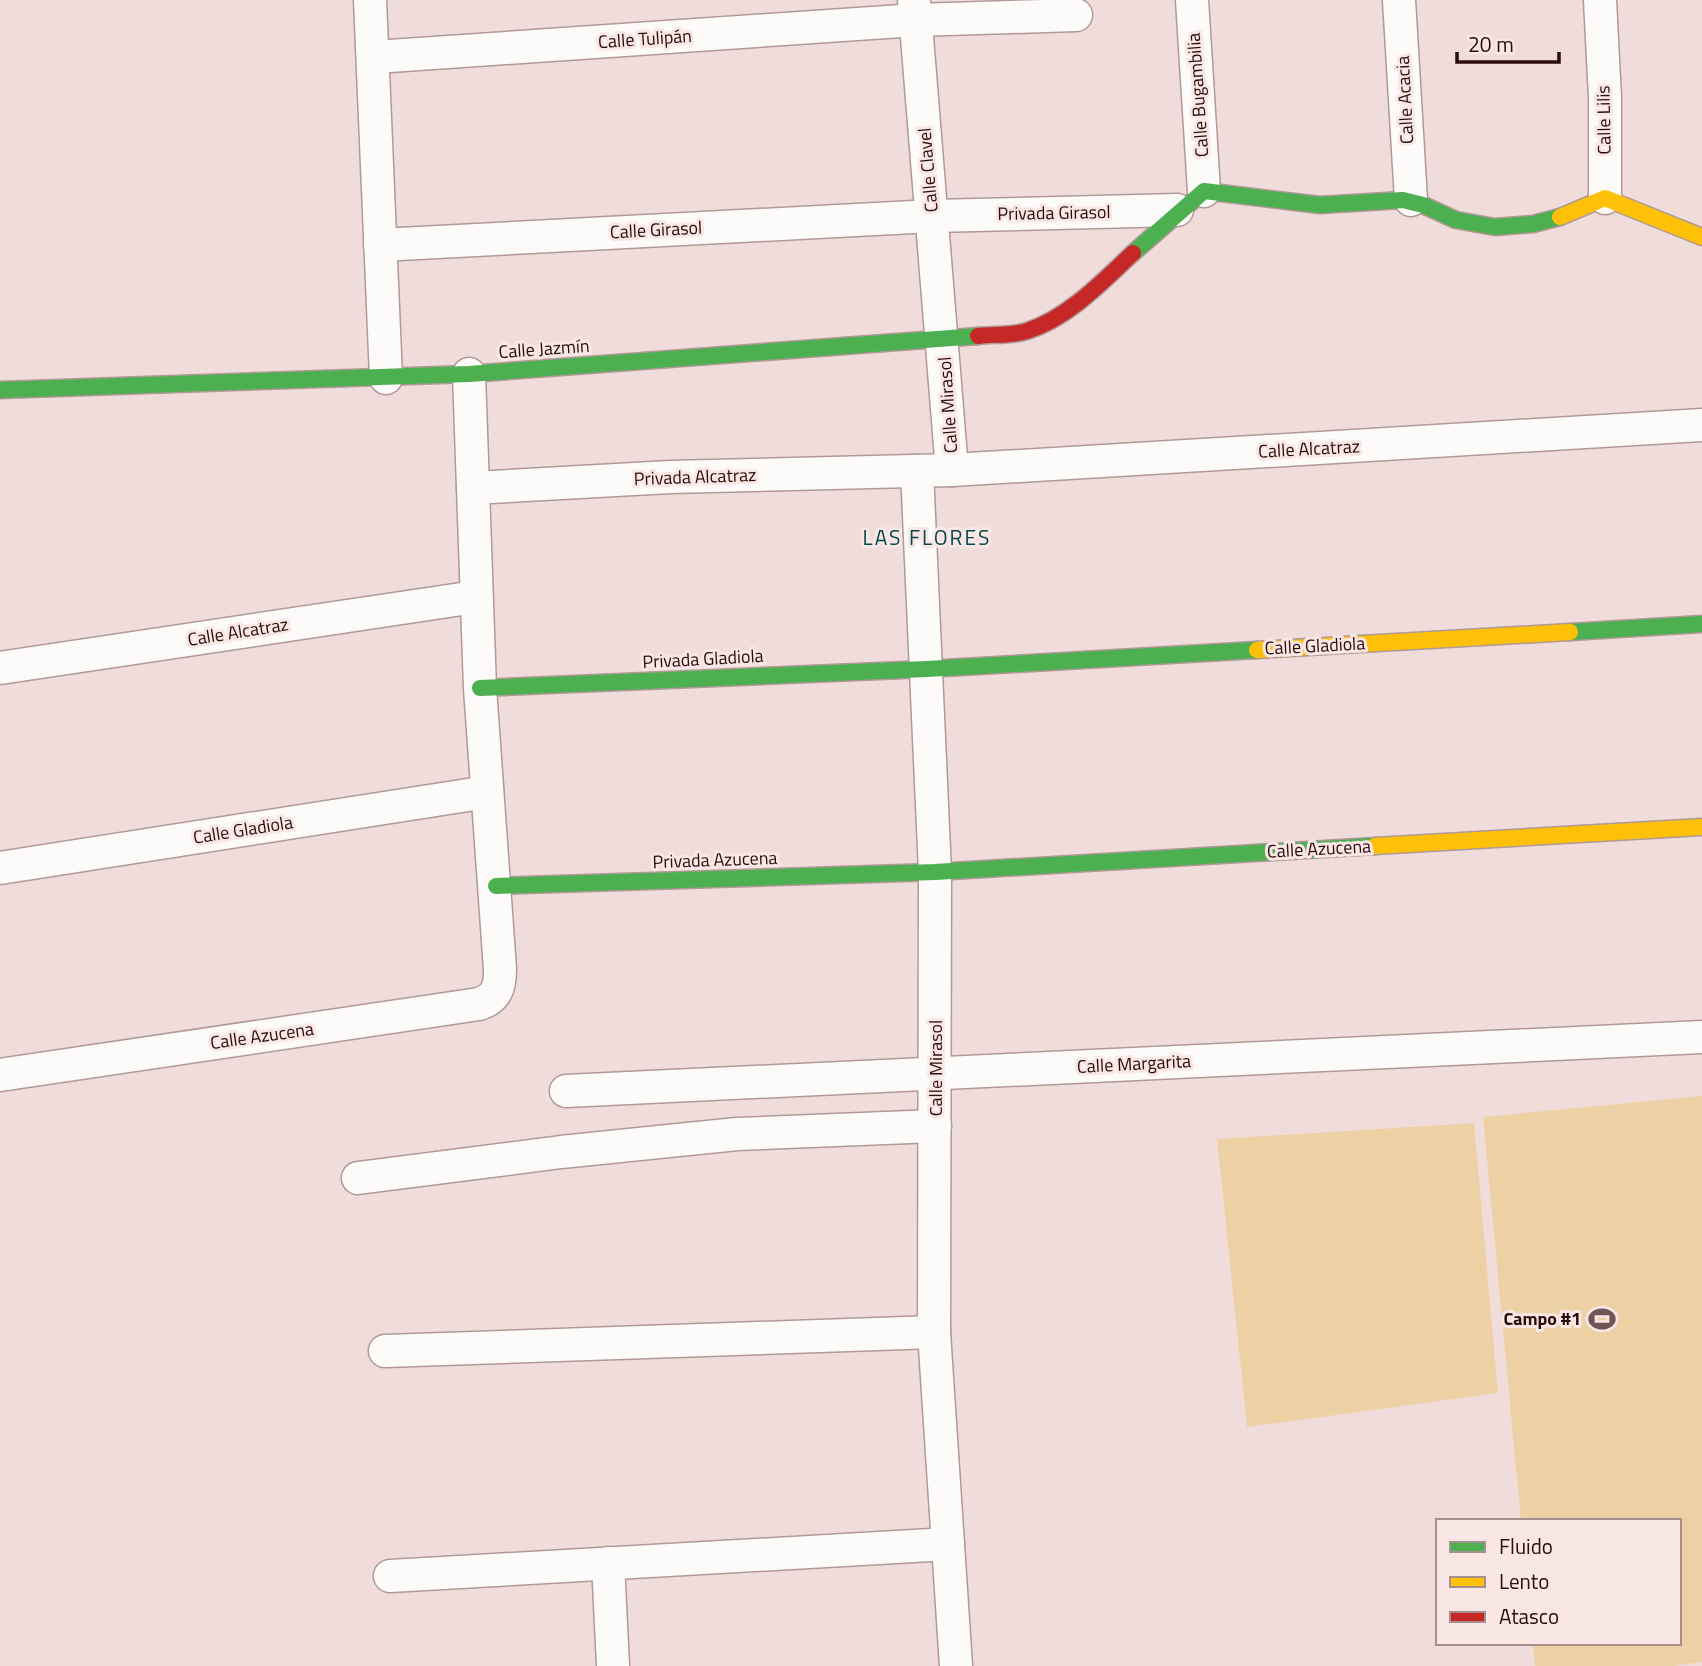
<svg xmlns="http://www.w3.org/2000/svg" width="1702" height="1666" font-family="'Titillium Web',sans-serif">
<style>
.green{fill:#eed0a5}
.lines{fill:none;stroke-linecap:round;stroke-linejoin:round}
.street-casing{stroke:#b09997;stroke-width:35}
.fast-casing{stroke:#b09997;stroke-width:19}
.slow-casing{stroke:#b09997;stroke-width:19}
.jam-casing{stroke:#b09997;stroke-width:19}
.street{stroke:#fdfafa;stroke-width:32}
.fast{stroke:#4caf50;stroke-width:16}
.slow{stroke:#ffc107;stroke-width:16}
.jam{stroke:#c62828;stroke-width:16}
.labels{text-anchor:middle;stroke-width:6;stroke-linejoin:round;paint-order:stroke}
.street-label{font-size:18px;fill:#2a0c0b;stroke:#f9e7e6}
.poi-label{font-size:18px;font-weight:bold;fill:#2a0c0b;stroke:#f9e7e6;text-anchor:end}
.quarter-label{font-size:21px;letter-spacing:2px;fill:#05474d;stroke:#f9e7e6}
</style>
<rect width="100%" height="100%" fill="#f0dddb"/>
<!-- green -->
<g class="green">
<path d="M1702,1096V1662L1674,1666H1535L1533,1643H1679V1521H1521L1483,1117Z"/>
<path d="M1474,1123L1498,1393L1247,1427L1217,1139Z"/>
</g>
<g class="lines">
<defs>
<g id="street">
<path d="M370,0L386,378"/>
<path d="M914,0L952,470"/>
<path d="M1192,0L1204,191"/>
<path d="M1399,0L1411,200"/>
<path d="M1600,0L1605,98V198"/>
<path d="M375,57L916,20L1076,15"/>
<path d="M380,245L932,216L1177,210"/>
<path d="M917,471L935,872L934,1332L956,1666"/>
<path d="M473,488L670,477L952,470L1702,425"/>
<path d="M0,668L475,597"/>
<path d="M0,868L487,792"/>
<path d="M0,1075L479,1004C497,998 500,987 500,969L480,688L469,374"/>
<path d="M566,1091L1702,1037"/>
<path d="M358,1178L561,1152L737,1134L935,1126"/>
<path d="M385,1351L934,1332"/>
<path d="M608,1563L613,1666"/>
<path d="M390,1576L948,1544"/>
</g>
<g id="fast">
<path d="M1133,253L1204,191L1320,205L1403,200L1423,205L1456,220L1495,227L1533,224L1560,217"/>
<path d="M0,390L469,374L978,336"/>
<path d="M1570,632L1702,624"/>
<path d="M480,688L927,669L1257,650"/>
<path d="M496,886L935,872L1375,846"/>
</g>
<g id="slow">
<path d="M1560,217L1605,198L1702,237"/>
<path d="M1257,650L1570,632"/>
<path d="M1375,846L1702,827"/>
</g>
<path id="jam" d="M978,336C993,334 1012,336 1027,331C1068,318 1102,282 1133,253"/>
</defs>
<!-- street casing -->
<use href="#street" class="street-casing"/>
<!-- fast casing -->
<use href="#fast" class="fast-casing"/>
<!-- slow casing -->
<use href="#slow" class="slow-casing"/>
<!-- jam casing -->
<use href="#jam" class="jam-casing"/>
<!-- street -->
<use href="#street" class="street"/>
<!-- fast -->
<use href="#fast" class="fast"/>
<!-- slow -->
<use href="#slow" class="slow"/>
<!-- jam -->
<use href="#jam" class="jam"/>
</g>
<!-- icons -->
<defs>
<symbol id="stadium-bare" viewBox="-9 -9 18 18"><path d="M0-5a6.5 5 0 1 0 0 10a6.5 5 0 1 0 0-10ZM-3.5-1.8h7v3.6h-7Z" fill="#6f5554" stroke="#f9e7e6" stroke-width="2.5" paint-order="stroke"/></symbol>
</defs>
<g fill-rule="evenodd">
<use href="#stadium-bare" x="1583" y="1300" width="38" height="38"/>
</g>
<g class="labels">
<!-- street labels -->
<g class="street-label">
<text transform="translate(645 39) rotate(-4)" y="6">Calle Tulipán</text>
<text transform="translate(1198 95) rotate(-94)" y="6">Calle Bugambilia</text>
<text transform="translate(1405 100) rotate(-93)" y="6">Calle Acacia</text>
<text transform="translate(1604 120) rotate(-91)" y="6">Calle Lilis</text>
<text transform="translate(928 170) rotate(-95)" y="6">Calle Clavel</text>
<text transform="translate(1054 213) rotate(-1)" y="6">Privada Girasol</text>
<text transform="translate(656 230) rotate(-3)" y="6">Calle Girasol</text>
<text transform="translate(544 349) rotate(-4)" y="6">Calle Jazmín</text>
<text transform="translate(948 405) rotate(-94)" y="6">Calle Mirasol</text>
<text transform="translate(1309 449) rotate(-3)" y="6">Calle Alcatraz</text>
<text transform="translate(695 477) rotate(-2)" y="6">Privada Alcatraz</text>
<text transform="translate(238 632) rotate(-9)" y="6">Calle Alcatraz</text>
<text transform="translate(1315 646) rotate(-3)" y="6">Calle Gladiola</text>
<text transform="translate(703 659) rotate(-3)" y="6">Privada Gladiola</text>
<text transform="translate(243 830) rotate(-9)" y="6">Calle Gladiola</text>
<text transform="translate(1319 849) rotate(-3)" y="6">Calle Azucena</text>
<text transform="translate(715 860) rotate(-2)" y="6">Privada Azucena</text>
<text transform="translate(262 1036) rotate(-8)" y="6">Calle Azucena</text>
<text transform="translate(1134 1064) rotate(-3)" y="6">Calle Margarita</text>
<text transform="translate(936 1068) rotate(-90)" y="6">Calle Mirasol</text>
</g>
<!-- poi labels -->
<g class="poi-label">
<text x="1581" y="1325">Campo #1</text>
</g>
<!-- quarter labels -->
<g class="quarter-label">
<text x="927" y="545">LAS FLORES</text>
</g>
</g>
<!-- legend -->
<rect x="1436" y="1519" width="245" height="126" fill="#f9e7e6" stroke="#a68f8e" stroke-width="2"/>
<rect x="1450" y="1542" width="35" height="10" fill="#4caf50" stroke="#a68f8e" stroke-width="2"/>
<text x="1499" y="1554" font-size="21" fill="#2a0c0b">Fluido</text>
<rect x="1450" y="1577" width="35" height="10" fill="#ffc107" stroke="#a68f8e" stroke-width="2"/>
<text x="1499" y="1589" font-size="21" fill="#2a0c0b">Lento</text>
<rect x="1450" y="1612" width="35" height="10" fill="#c62828" stroke="#a68f8e" stroke-width="2"/>
<text x="1499" y="1624" font-size="21" fill="#2a0c0b">Atasco</text>
<!-- scale -->
<path d="M1457 52v10h102v-10" fill="none" stroke="#2a0c0b" stroke-width="3.5"/>
<text x="1468" y="52" font-size="21" fill="#2a0c0b" stroke="#f9e7e6" stroke-width="5" paint-order="stroke">20 m</text>
</svg>
